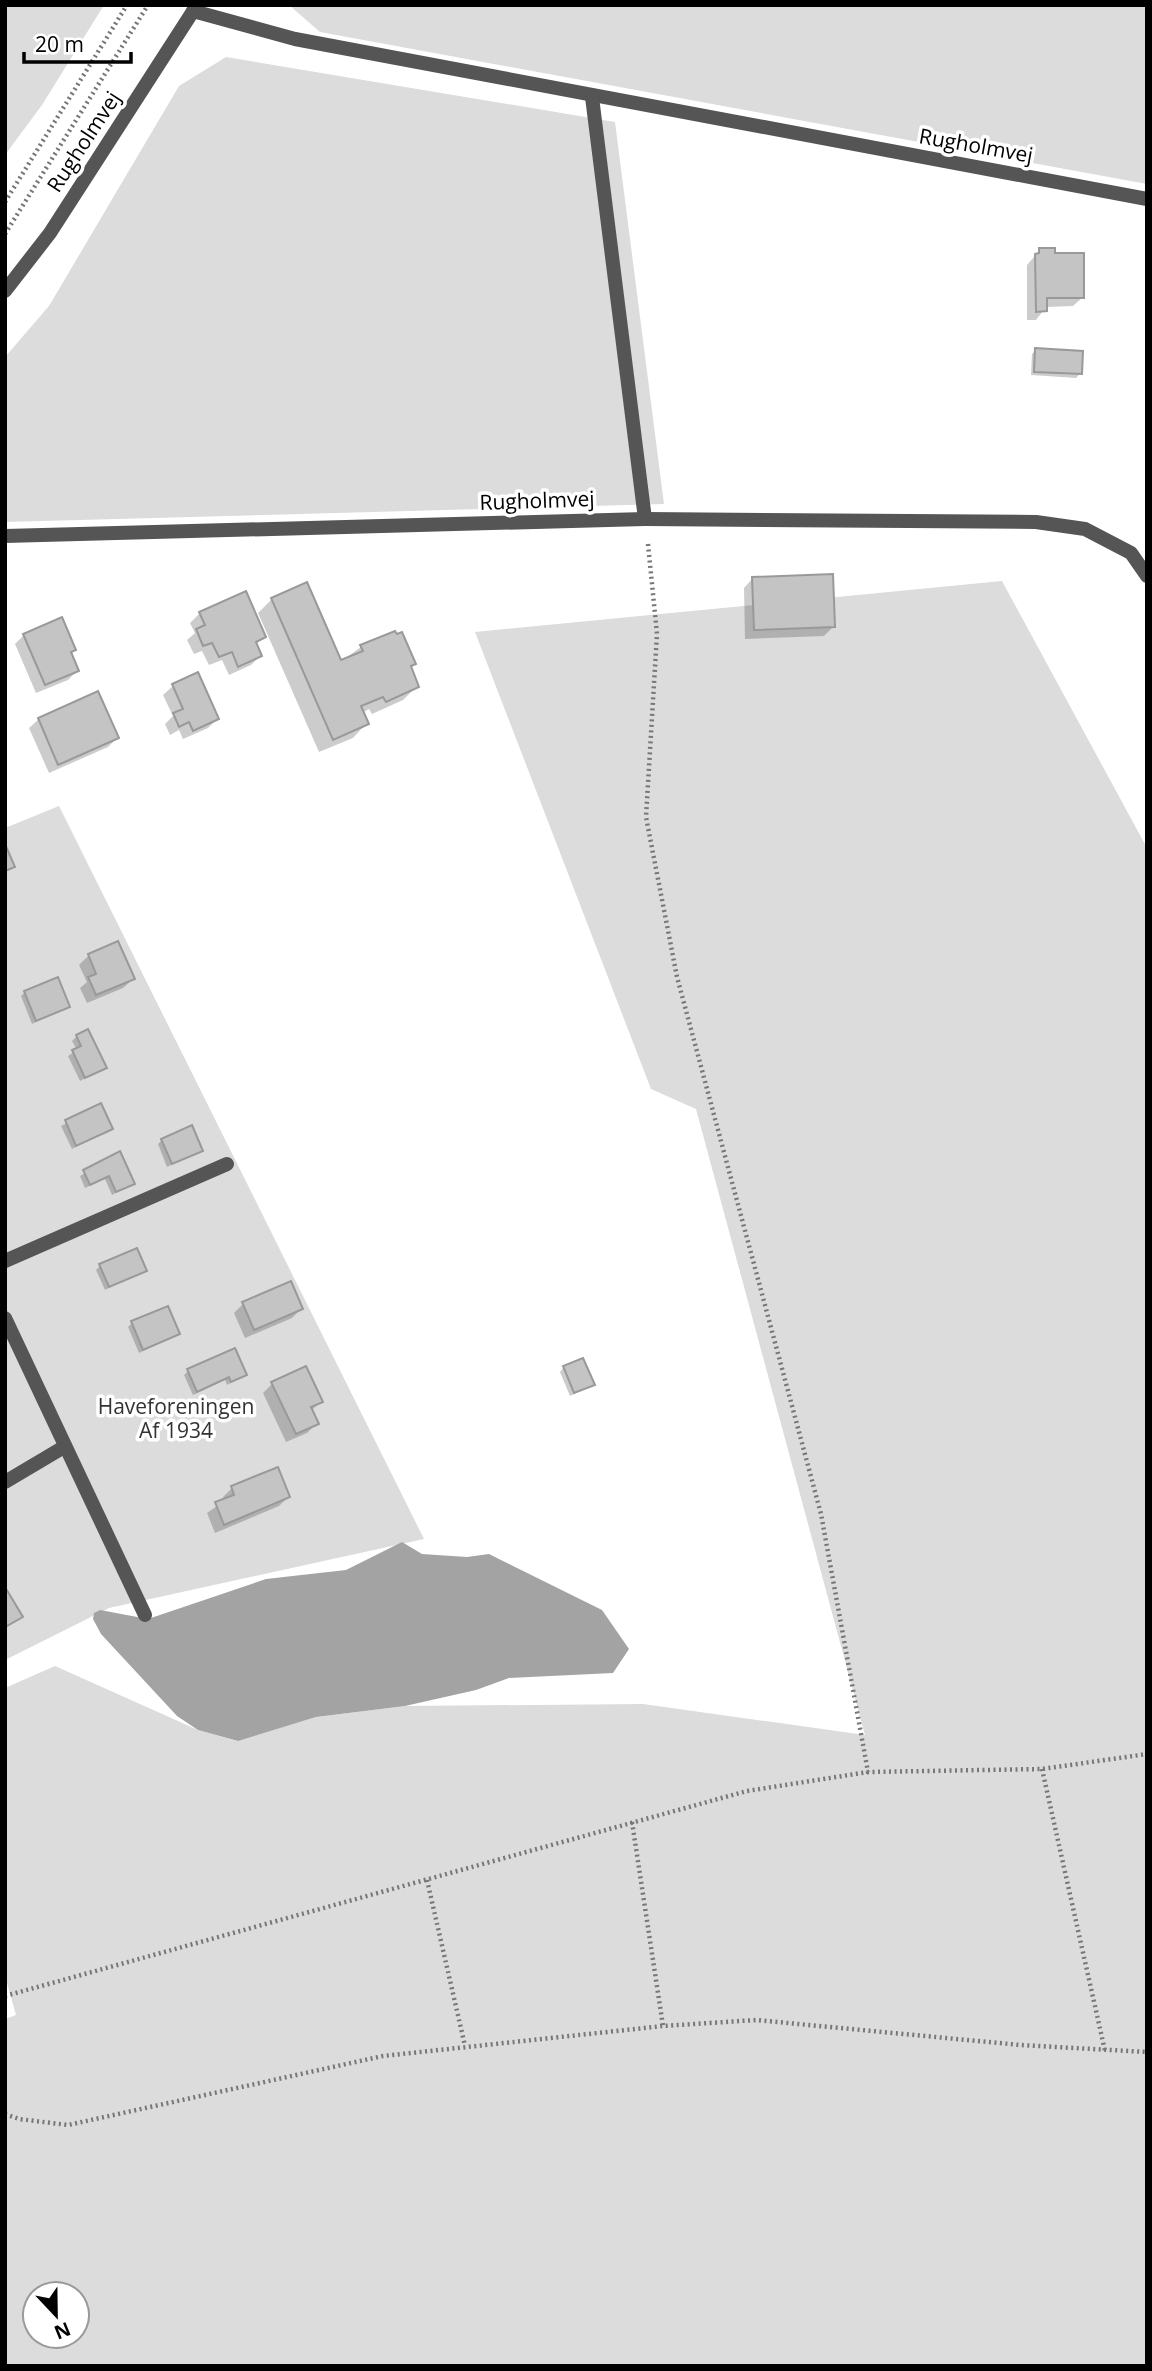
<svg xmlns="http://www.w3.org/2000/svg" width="1152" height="2371" font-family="'Open Sans',sans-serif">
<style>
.green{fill:#dcdcdc;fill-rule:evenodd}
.water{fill:#a3a3a3}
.shadow{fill:#0003}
.building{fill:#c4c4c4;stroke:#999;stroke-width:2}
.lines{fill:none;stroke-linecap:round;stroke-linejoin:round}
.path{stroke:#777;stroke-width:4.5;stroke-dasharray:2 3.5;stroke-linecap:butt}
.lane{stroke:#555;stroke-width:14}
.street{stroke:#555;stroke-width:14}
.labels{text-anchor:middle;stroke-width:7;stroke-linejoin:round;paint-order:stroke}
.street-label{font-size:21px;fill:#000;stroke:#fff}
.park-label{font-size:21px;fill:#333;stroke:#fff}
</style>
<rect width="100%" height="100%" fill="#fff"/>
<!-- green -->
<g class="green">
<path d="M5,5H104L42,105L5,155Z"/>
<path d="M289,5H1147V184L320,32Z"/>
<path d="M226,57L615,122L664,504L5,522V357L49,306L179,86Z"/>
<path d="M1002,581L1147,848V2366H5V2019L16,2015L5,1976V1688L55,1666L198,1730L237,1741L316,1717L405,1706L643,1704L865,1735L696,1109L651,1089L475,632ZM35,2294H77V2336H35Z"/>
<path d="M59,806L424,1539L109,1608L5,1660V828Z"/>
</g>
<!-- water -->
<path class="water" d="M402,1542L422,1554L467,1557L489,1554L602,1610L629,1649L613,1673L509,1678L476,1690L405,1706L316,1717L238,1741L198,1730L177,1716L101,1634L93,1619L94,1613L100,1610L148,1619L266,1579L346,1570Z"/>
<!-- shadow -->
<g class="shadow">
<path d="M1040,250L1054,255L1083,297L1073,306L1046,307L1036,320H1027V265Z"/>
<path d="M1036,350L1080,374L1076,378L1031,375L1032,354Z"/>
<path d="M753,578L833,627L824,636L745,639L744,588Z"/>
<path d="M272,599L340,662L361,647L414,664L409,668L417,686L403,700L372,714L369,709L362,713L366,724L353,738L319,752L258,613Z"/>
<path d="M200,613L263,637L255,645L260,656L251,665L229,675L222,660L209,665L202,651L194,654L187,640L195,633L190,623Z"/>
<path d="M24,635L74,649L70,654L77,671L68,680L36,693L15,644Z"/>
<path d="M197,675L217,719L208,728L183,739L179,730L170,735L165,724L173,716L163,695L173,686Z"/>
<path d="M39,719L117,738L108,747L49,773L29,728Z"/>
<path d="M89,955L133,979L123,988L87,1003L80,988L87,982L79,965Z"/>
<path d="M25,992L68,1006L32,1024L21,996Z"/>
<path d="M77,1036L105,1068L80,1081L68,1056L77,1050L72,1041Z"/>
<path d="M101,1106L111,1128L72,1149L61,1126Z"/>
<path d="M162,1140L201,1150L167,1167L158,1144Z"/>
<path d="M119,1154L132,1184L112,1195L105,1179L85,1188L80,1176Z"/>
<path d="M100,1266L145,1270L105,1290L96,1270Z"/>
<path d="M243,1304L301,1309L292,1318L245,1338L234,1313Z"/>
<path d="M132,1323L178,1334L139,1353L128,1327Z"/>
<path d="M564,1367L593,1385L570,1396L560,1372Z"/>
<path d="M188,1371L245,1375L227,1385L225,1380L193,1395L184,1375Z"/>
<path d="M272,1384L321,1401L311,1411L317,1423L307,1433L286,1442L263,1393Z"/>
<path d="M232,1488L288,1497L279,1506L215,1533L207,1513L224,1501L223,1497Z"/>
</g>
<!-- building -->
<g class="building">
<path d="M1039,248H1055V253H1084V298H1047V311L1036,312L1035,254L1039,253Z"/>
<path d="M1035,348L1083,351L1082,374L1034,372Z"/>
<path d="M833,574L835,627L754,630L752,577Z"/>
<path d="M307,582L341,660L363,651L360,645L395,631L397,634L402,632L416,664L411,666L419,687L386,702L383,697L361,706L369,724L333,740L271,598Z"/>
<path d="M246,591L266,637L256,642L262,656L238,667L232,652L219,657L212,643L203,646L196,629L205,625L199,612Z"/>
<path d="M62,617L76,650L71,652L79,671L45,685L23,634Z"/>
<path d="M198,672L219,719L193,731L189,722L179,727L173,713L183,709L172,684Z"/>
<path d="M98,691L119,738L58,765L38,718Z"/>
<path d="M5,844L15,867L5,871Z"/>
<path d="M118,941L135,979L96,995L88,977L96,974L88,954Z"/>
<path d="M58,977L70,1007L36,1021L24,991Z"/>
<path d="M88,1029L107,1068L85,1078L72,1050L81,1046L76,1035Z"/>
<path d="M101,1103L113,1129L76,1146L65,1120Z"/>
<path d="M192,1125L203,1151L172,1164L161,1139Z"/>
<path d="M120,1151L135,1184L116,1192L109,1176L90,1185L83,1170Z"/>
<path d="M137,1248L147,1271L109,1287L99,1264Z"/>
<path d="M291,1281L303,1309L254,1330L242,1302Z"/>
<path d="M168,1306L180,1334L143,1350L131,1321Z"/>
<path d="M235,1348L247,1375L231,1382L229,1377L197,1392L187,1369Z"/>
<path d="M583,1358L595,1385L574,1393L563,1366Z"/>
<path d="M306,1366L323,1402L311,1407L319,1424L296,1434L271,1382Z"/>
<path d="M278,1467L290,1497L224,1525L215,1502L234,1495L231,1486Z"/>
<path d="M5,1587L23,1617L5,1627Z"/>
</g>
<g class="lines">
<!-- path -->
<g class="path">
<path d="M5,202L127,5"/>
<path d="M5,234L148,5"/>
<path d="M648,544L657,634L646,817L677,977L821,1514L868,1772L1042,1769L1147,1754"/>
<path d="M1042,1769L1105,2051"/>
<path d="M632,1822L663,2026"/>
<path d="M427,1880L465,2046"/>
<path d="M5,1996L747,1791L868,1772"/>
<path d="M5,2114L19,2119L68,2125L383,2056L663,2026L756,2020L1020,2045L1147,2052"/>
</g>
<!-- lane -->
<g class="lane">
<path d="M645,519L1036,522L1085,529L1131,553L1147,576"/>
<path d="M5,1261L227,1164"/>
<path d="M5,1482L64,1447"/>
</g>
<!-- street -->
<g class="street">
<path d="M193,11L295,39L1147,199"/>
<path d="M5,291L50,233L197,5"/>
<path d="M5,536L645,519L592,97"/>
<path d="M5,1318L145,1615"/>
</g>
</g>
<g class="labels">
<!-- street labels -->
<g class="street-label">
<text transform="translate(84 142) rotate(-57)" y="7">Rugholmvej</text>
<text transform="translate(976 146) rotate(10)" y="7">Rugholmvej</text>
<text transform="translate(537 501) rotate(-2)" y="7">Rugholmvej</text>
</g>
<!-- park labels -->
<g class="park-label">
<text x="176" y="1414">Haveforeningen<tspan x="176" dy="24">Af 1934</tspan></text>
</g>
</g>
<!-- border -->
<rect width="1152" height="2371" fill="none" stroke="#000000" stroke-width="14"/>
<!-- north arrow -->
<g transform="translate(56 2315) rotate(158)"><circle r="33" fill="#ffffff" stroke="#999999" stroke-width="2"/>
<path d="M0-5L12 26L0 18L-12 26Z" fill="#000000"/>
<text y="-10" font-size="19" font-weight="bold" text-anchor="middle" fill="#000000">N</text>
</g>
<!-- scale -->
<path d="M24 52v10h107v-10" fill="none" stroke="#000000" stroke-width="3.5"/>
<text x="35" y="52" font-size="21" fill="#000000" stroke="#ffffff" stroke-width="5" paint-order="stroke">20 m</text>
</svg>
